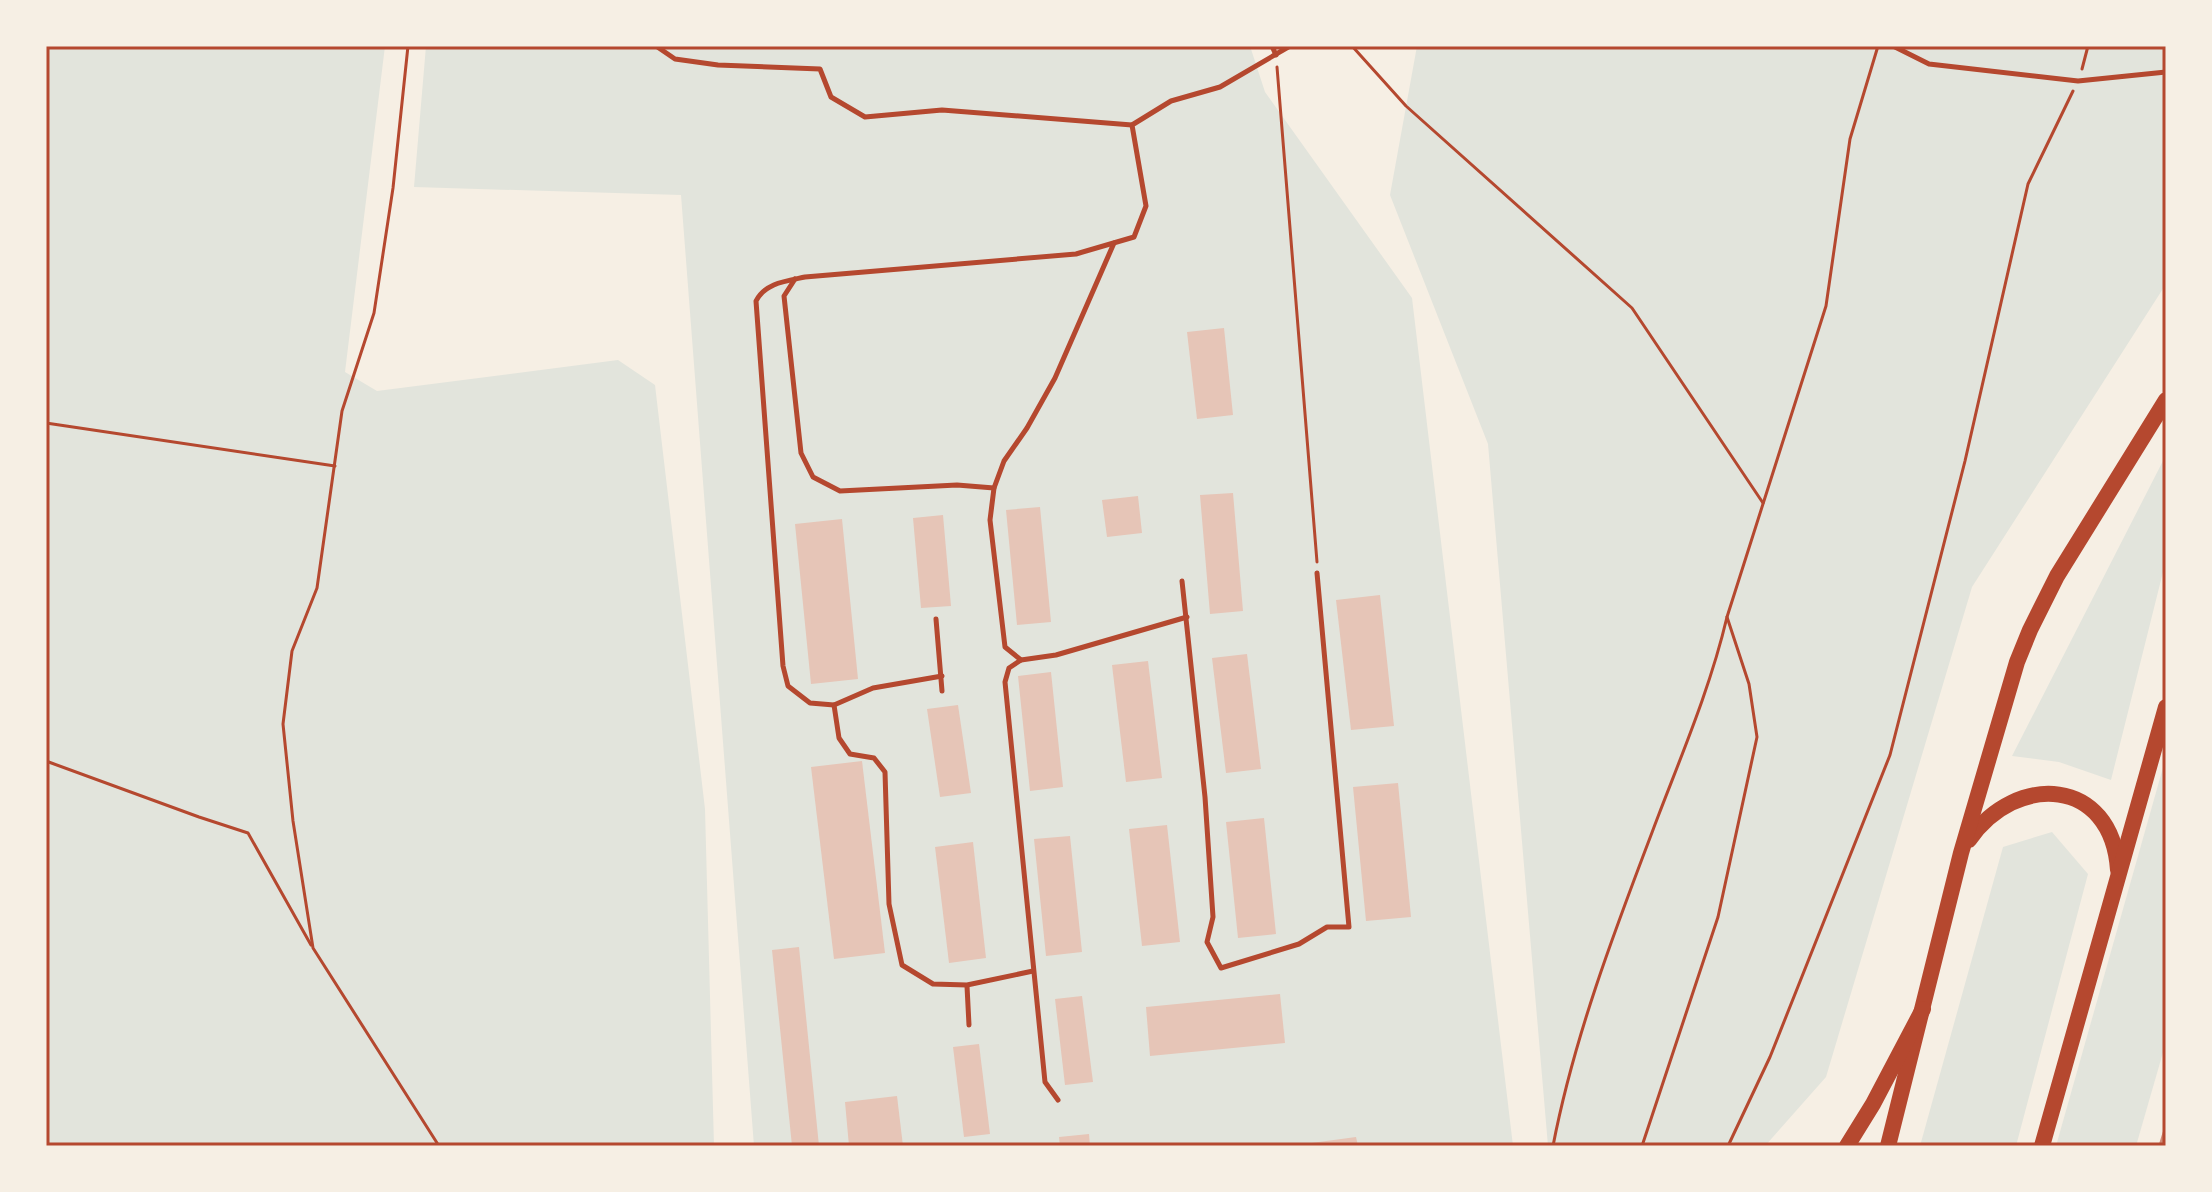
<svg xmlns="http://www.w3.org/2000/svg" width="2212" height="1192" font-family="'Roboto Condensed',sans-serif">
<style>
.green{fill:#e2e4dc}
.building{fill:#e6c5b7}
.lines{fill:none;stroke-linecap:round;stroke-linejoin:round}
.path{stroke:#b5482f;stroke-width:3}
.service{stroke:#b5482f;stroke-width:5}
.primary{stroke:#b5482f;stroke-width:16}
.trunk{stroke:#b5482f;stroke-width:16}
.rail{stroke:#cf8b77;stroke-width:5}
.neatline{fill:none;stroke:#b5482f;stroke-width:3}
</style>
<rect width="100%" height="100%" fill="#f6efe4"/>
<!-- green -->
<g class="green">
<path d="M46,46H385L345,372L377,391L618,360L655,385L705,809L714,1146H46Z"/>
<path d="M426,46H1250L1265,92L1412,298L1513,1146H754L681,195L414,187Z"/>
<path d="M1417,46H2166V284L1972,587L1826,1077L1765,1146H1548L1488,444L1390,195Z"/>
<path d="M2166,455V560L2111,780L2059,762L2012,756Z"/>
<path d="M2166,757V1042L2136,1146H2056Z"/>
<path d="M2052,832L2088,874L2016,1146H1920L2003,847Z"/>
</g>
<!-- building -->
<g class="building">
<path d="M1224,328L1233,415L1197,419L1187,332Z"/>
<path d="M1233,493L1243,611L1210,614L1200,495Z"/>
<path d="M1138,496L1142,533L1107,537L1102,500Z"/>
<path d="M1040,507L1051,622L1017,625L1006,510Z"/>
<path d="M943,515L951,606L921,608L913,518Z"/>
<path d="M842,519L858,679L811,684L795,524Z"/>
<path d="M1380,595L1394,726L1351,730L1336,600Z"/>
<path d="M1247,654L1261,769L1226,773L1212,658Z"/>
<path d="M1148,661L1162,778L1126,782L1112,665Z"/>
<path d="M1051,672L1063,787L1030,791L1018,676Z"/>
<path d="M958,705L971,793L940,797L927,709Z"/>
<path d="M862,761L885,953L834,959L811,767Z"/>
<path d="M1398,783L1411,917L1366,921L1353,787Z"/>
<path d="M1264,818L1276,934L1238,938L1226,822Z"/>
<path d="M1167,825L1180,942L1142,946L1129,829Z"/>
<path d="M1070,836L1082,952L1046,956L1034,839Z"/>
<path d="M973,842L986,958L949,963L935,847Z"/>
<path d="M799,947L819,1146H792L772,950Z"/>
<path d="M1280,994L1285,1043L1150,1056L1146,1007Z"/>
<path d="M1082,996L1093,1082L1065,1085L1055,999Z"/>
<path d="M979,1044L990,1134L964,1137L953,1047Z"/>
<path d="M897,1096L903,1146H849L845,1102Z"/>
<path d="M1089,1134L1090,1146H1060L1059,1137Z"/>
<path d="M1356,1137L1358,1146H1304V1144Z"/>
</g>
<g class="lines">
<!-- path -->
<g class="path">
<path d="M408,46L393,188L374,313L342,411L317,588L292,651L283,724L293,821L313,948L439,1146"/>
<path d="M1352,46L1406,106L1632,308L1763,503"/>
<path d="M1277,67L1317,562"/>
<path d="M2082,69L2088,46"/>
<path d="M46,423L335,466"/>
<path d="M46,761L199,817L248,833L311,945"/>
<path d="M1553,1146C1575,1032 1618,922 1659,814C1684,749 1711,685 1727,617L1826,306L1850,139L1878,46"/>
<path d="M1642,1146L1718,917L1757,737L1749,684L1727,617"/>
<path d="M1728,1146L1770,1057L1890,755L1965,461L2028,184L2073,91"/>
</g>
<!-- service -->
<g class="service">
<path d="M656,46L675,59L718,65L820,69L831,97L865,117L942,110L1132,125"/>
<path d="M1272,46L1276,55"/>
<path d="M1893,46L1929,64L2078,81L2166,72"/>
<path d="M795,279L784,296L801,453L813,477L840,491L957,485L994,488"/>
<path d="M1182,581L1205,797L1213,917L1207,942L1221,968L1299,944L1327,927H1349L1317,573"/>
<path d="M936,619L942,691"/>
<path d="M1021,660L1005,647L990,520L994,488L1004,461L1027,428L1055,378L1114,243"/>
<path d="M942,676L873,688L834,705L810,703L788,686L783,666L756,301C765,283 786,281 805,277L1076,254L1134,237L1146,206L1132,125L1171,101L1220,87L1290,46"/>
<path d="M834,705L839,738L850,754L874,758L885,772L889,904L902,965L933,984L967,985L1033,971"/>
<path d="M967,986L969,1025"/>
<path d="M1058,1100L1045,1082L1005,682L1009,668L1021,660L1056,655L1187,617"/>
</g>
<!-- primary -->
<g class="primary">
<path d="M1969,840C2016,772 2112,777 2118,870"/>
<path d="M1888,1146L1961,853L2017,662L2030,630L2057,576L2166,400"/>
<path d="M2042,1146L2166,707"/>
</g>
<!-- trunk -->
<path class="trunk" d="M1847,1146L1873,1104L1923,1009"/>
<!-- rail -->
<path class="rail" d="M2161,1146L2166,1130"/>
</g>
<!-- border -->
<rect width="2212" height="1192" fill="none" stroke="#f6efe4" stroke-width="96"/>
<rect x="48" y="48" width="2116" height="1096" class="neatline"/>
</svg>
